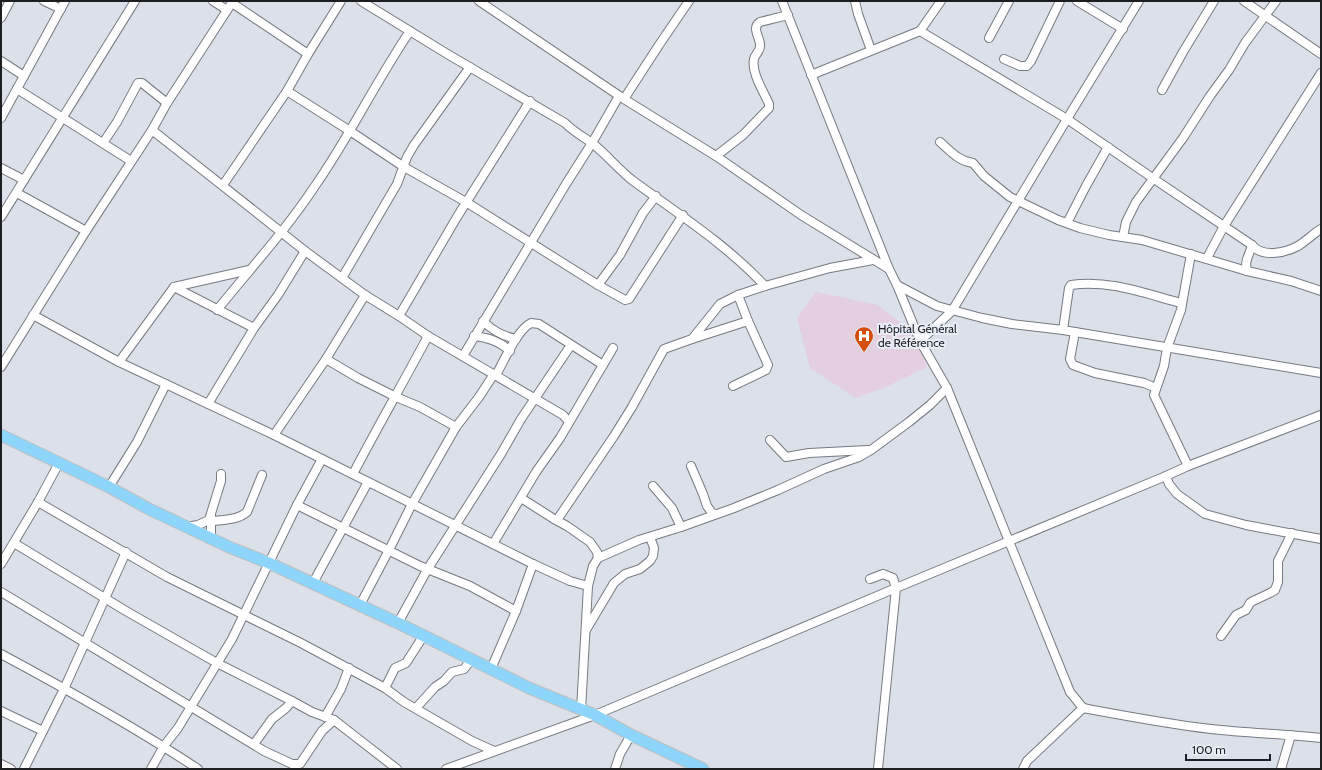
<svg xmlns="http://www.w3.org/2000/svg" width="1322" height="770" font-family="Cabin,sans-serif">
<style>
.medical{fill:#e4cfde}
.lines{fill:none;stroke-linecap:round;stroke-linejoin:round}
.minor-casing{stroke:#767a81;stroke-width:10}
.major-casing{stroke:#bfc0c1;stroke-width:13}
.minor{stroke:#fff;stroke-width:8}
.major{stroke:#8ed5fb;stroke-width:11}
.labels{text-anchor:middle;stroke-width:4;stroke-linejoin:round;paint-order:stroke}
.poi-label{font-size:12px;fill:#1c1e21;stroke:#e9eef6;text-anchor:start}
</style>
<rect width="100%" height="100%" fill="#dce0e9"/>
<!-- medical -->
<path class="medical" d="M816,292L878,305L909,329L917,340L927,367L888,386L856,398L810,368L797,318Z"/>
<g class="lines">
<defs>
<g id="minor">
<path d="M44,1L61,9"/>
<path d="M213,1L227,10"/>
<path d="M361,1L449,55L565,123C574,132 582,136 592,143C606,154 618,169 632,180C678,214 726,244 765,286"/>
<path d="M479,1L624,99L716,156L801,215L889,269"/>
<path d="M782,1L889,269L897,285L920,341L947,388L1070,692L1083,708L1027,761L1023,769"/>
<path d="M855,1L858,14L871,50"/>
<path d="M1077,1L1123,29"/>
<path d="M1244,1L1321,54"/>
<path d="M232,3L308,54"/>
<path d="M1,18L10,1"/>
<path d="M920,31L1067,119L1154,179L1252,245C1262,258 1285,253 1298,246C1306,241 1313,234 1321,229"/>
<path d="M989,38L1009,1"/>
<path d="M1004,59L1020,66H1027L1031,61L1060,1"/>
<path d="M1,61L24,76"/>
<path d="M811,75L920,31L941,1"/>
<path d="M17,89L131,161"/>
<path d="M1162,90L1183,52L1214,1"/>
<path d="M287,91L350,131L404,167L466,202L598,285L625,300L629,299L683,215"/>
<path d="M624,99L659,45L689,1"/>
<path d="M1,118L65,1"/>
<path d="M152,130L305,251L365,295L399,316L428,336L563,415L569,422"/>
<path d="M940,142C951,152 959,161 973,163L984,176L1010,197L1058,220L1080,228L1109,235L1142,240L1247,271L1291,281L1321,291"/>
<path d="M103,143L117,122L138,83H142L167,103"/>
<path d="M716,156L743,135L769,108V104C764,92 751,73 754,59C755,54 761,51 760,45C760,37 751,28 760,22L788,15"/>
<path d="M1,168L24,180"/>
<path d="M223,185L287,91L308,54L341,1"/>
<path d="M17,193L86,231"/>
<path d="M1,217L135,1"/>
<path d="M1067,223L1086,186L1108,147"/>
<path d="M1123,237L1126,222L1136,202L1183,138L1210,96L1229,70L1245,43L1276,1"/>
<path d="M1207,258L1224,226L1321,73"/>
<path d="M1247,271C1244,259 1250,255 1252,245"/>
<path d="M342,278L397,184L407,157L414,145L470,67"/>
<path d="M598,285L620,255L643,213L656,196"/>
<path d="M897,285L937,306L982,318L1012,324L1063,330L1321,373"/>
<path d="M174,287L254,328"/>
<path d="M1182,304L1191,254"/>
<path d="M217,310C250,269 286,230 315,186C350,136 376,81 410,31"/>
<path d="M33,315L119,362L274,435L533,564L570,581L588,586"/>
<path d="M399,316L457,217L530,101"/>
<path d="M483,321C493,331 502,336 516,339"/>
<path d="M1063,330L1069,288L1071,285C1108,279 1146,294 1181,303L1182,304L1181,310L1167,348L1164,366L1154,395L1188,466"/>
<path d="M1075,332L1070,359L1073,365L1095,373L1144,383L1156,388"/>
<path d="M474,336C489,338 499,341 510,351"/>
<path d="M692,339L748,321L738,295"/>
<path d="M920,341L952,311L1067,119L1139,1"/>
<path d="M463,356L566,184L592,143L619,96"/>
<path d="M326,359L358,378L396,397L420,407L456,427"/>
<path d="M119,362L174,287L249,270"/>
<path d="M1,367L86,231L152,130L167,103L233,1"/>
<path d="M496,375C504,361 517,330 531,323L539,324L603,365"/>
<path d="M733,386L764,371L766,370L768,365L748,321"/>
<path d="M208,404L254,328L278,295L305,251"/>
<path d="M274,435L326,359L365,295"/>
<path d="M770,440L786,457L809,453L868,450"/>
<path d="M691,466L703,494L707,506L712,513L716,514"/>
<path d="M353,474C377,428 403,383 428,336"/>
<path d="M1166,476L1169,484L1177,494L1205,514L1246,525L1321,539"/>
<path d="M653,486L672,508L681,527"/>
<path d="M109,487L137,442L166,384"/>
<path d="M521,498L554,519L567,526L590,542L597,552L598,558"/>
<path d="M38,502L167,577L301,643L385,688L404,702L472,741L494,751"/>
<path d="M297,505L420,566L470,586L516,611"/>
<path d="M557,520L614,436L632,407L664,349L692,339L720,304L738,295L765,286L830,268L873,260"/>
<path d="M211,521C223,520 238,520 247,512L262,475"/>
<path d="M187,527L198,525L209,520L221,481V474"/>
<path d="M211,539V515"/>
<path d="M14,543L126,611L217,663L292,701L312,712L334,720L397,769"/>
<path d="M493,544L536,472L560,438L613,348"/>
<path d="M1,564L38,502L59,463"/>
<path d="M870,579L883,574L893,578L896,588L878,769"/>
<path d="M313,583L368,482"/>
<path d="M1,592L264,751L292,764H300L322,731L334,720"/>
<path d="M360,605L389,550L412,504L456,427L479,397L494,374"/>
<path d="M398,623L427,570L501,454L521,419L571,345"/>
<path d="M586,630L614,583L625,574L640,569L650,561L653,556L654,548L650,537"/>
<path d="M1221,636L1236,615L1246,610L1250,603L1253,601L1270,593L1275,590L1278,582V561L1292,533"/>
<path d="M1,654C68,690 135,727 198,769"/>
<path d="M491,669L516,611L533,564"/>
<path d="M385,688L395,668L406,663L424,635"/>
<path d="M416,708L435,687L444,681L452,672L464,669L471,660"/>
<path d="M1083,708C1126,716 1168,724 1211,729C1247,733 1284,734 1321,738"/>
<path d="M581,710L588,586L593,566L598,558L639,540L681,527L734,508L778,490L824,469L859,457L871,450L909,422L930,405L947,388"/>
<path d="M1,711L43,731"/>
<path d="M325,717L341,689L349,668"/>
<path d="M254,744L272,719L286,708L292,701"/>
<path d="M1,764L11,769"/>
<path d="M24,769L64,689L126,552"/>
<path d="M151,769L164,746L178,728L232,639L297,505L322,459"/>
<path d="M446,769L595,715L896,588L1166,476L1188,466L1321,415"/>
<path d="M615,769L620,754L631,735"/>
<path d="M1281,769L1291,735"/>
</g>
<path id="major" d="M1,435L109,487L149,509L187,527L229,547L269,563L398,623L529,688L595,715L631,735L703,769"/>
</defs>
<!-- minor casing -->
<use href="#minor" class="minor-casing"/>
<!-- major casing -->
<use href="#major" class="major-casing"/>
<!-- minor -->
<use href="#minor" class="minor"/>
<!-- major -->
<use href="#major" class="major"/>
</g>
<!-- icons -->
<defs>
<symbol id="hospital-pin" viewBox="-11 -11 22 30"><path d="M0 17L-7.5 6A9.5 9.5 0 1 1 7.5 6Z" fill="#d34e0a" stroke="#e9eef6"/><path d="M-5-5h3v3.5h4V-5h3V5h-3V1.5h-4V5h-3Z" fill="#fff"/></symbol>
</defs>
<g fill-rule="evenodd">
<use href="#hospital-pin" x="853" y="325" width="22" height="30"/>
</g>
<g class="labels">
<!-- poi labels -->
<g class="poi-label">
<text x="878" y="333">Hôpital Général<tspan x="878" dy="14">de Référence</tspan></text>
</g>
</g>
<!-- border -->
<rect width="1322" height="770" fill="none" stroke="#1c1e21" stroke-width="4"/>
<!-- scale -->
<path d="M1186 754v6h84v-6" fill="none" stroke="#1c1e21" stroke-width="2"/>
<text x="1192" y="754" font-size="12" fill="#1c1e21" stroke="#e9eef6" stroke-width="3" paint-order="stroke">100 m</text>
</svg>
